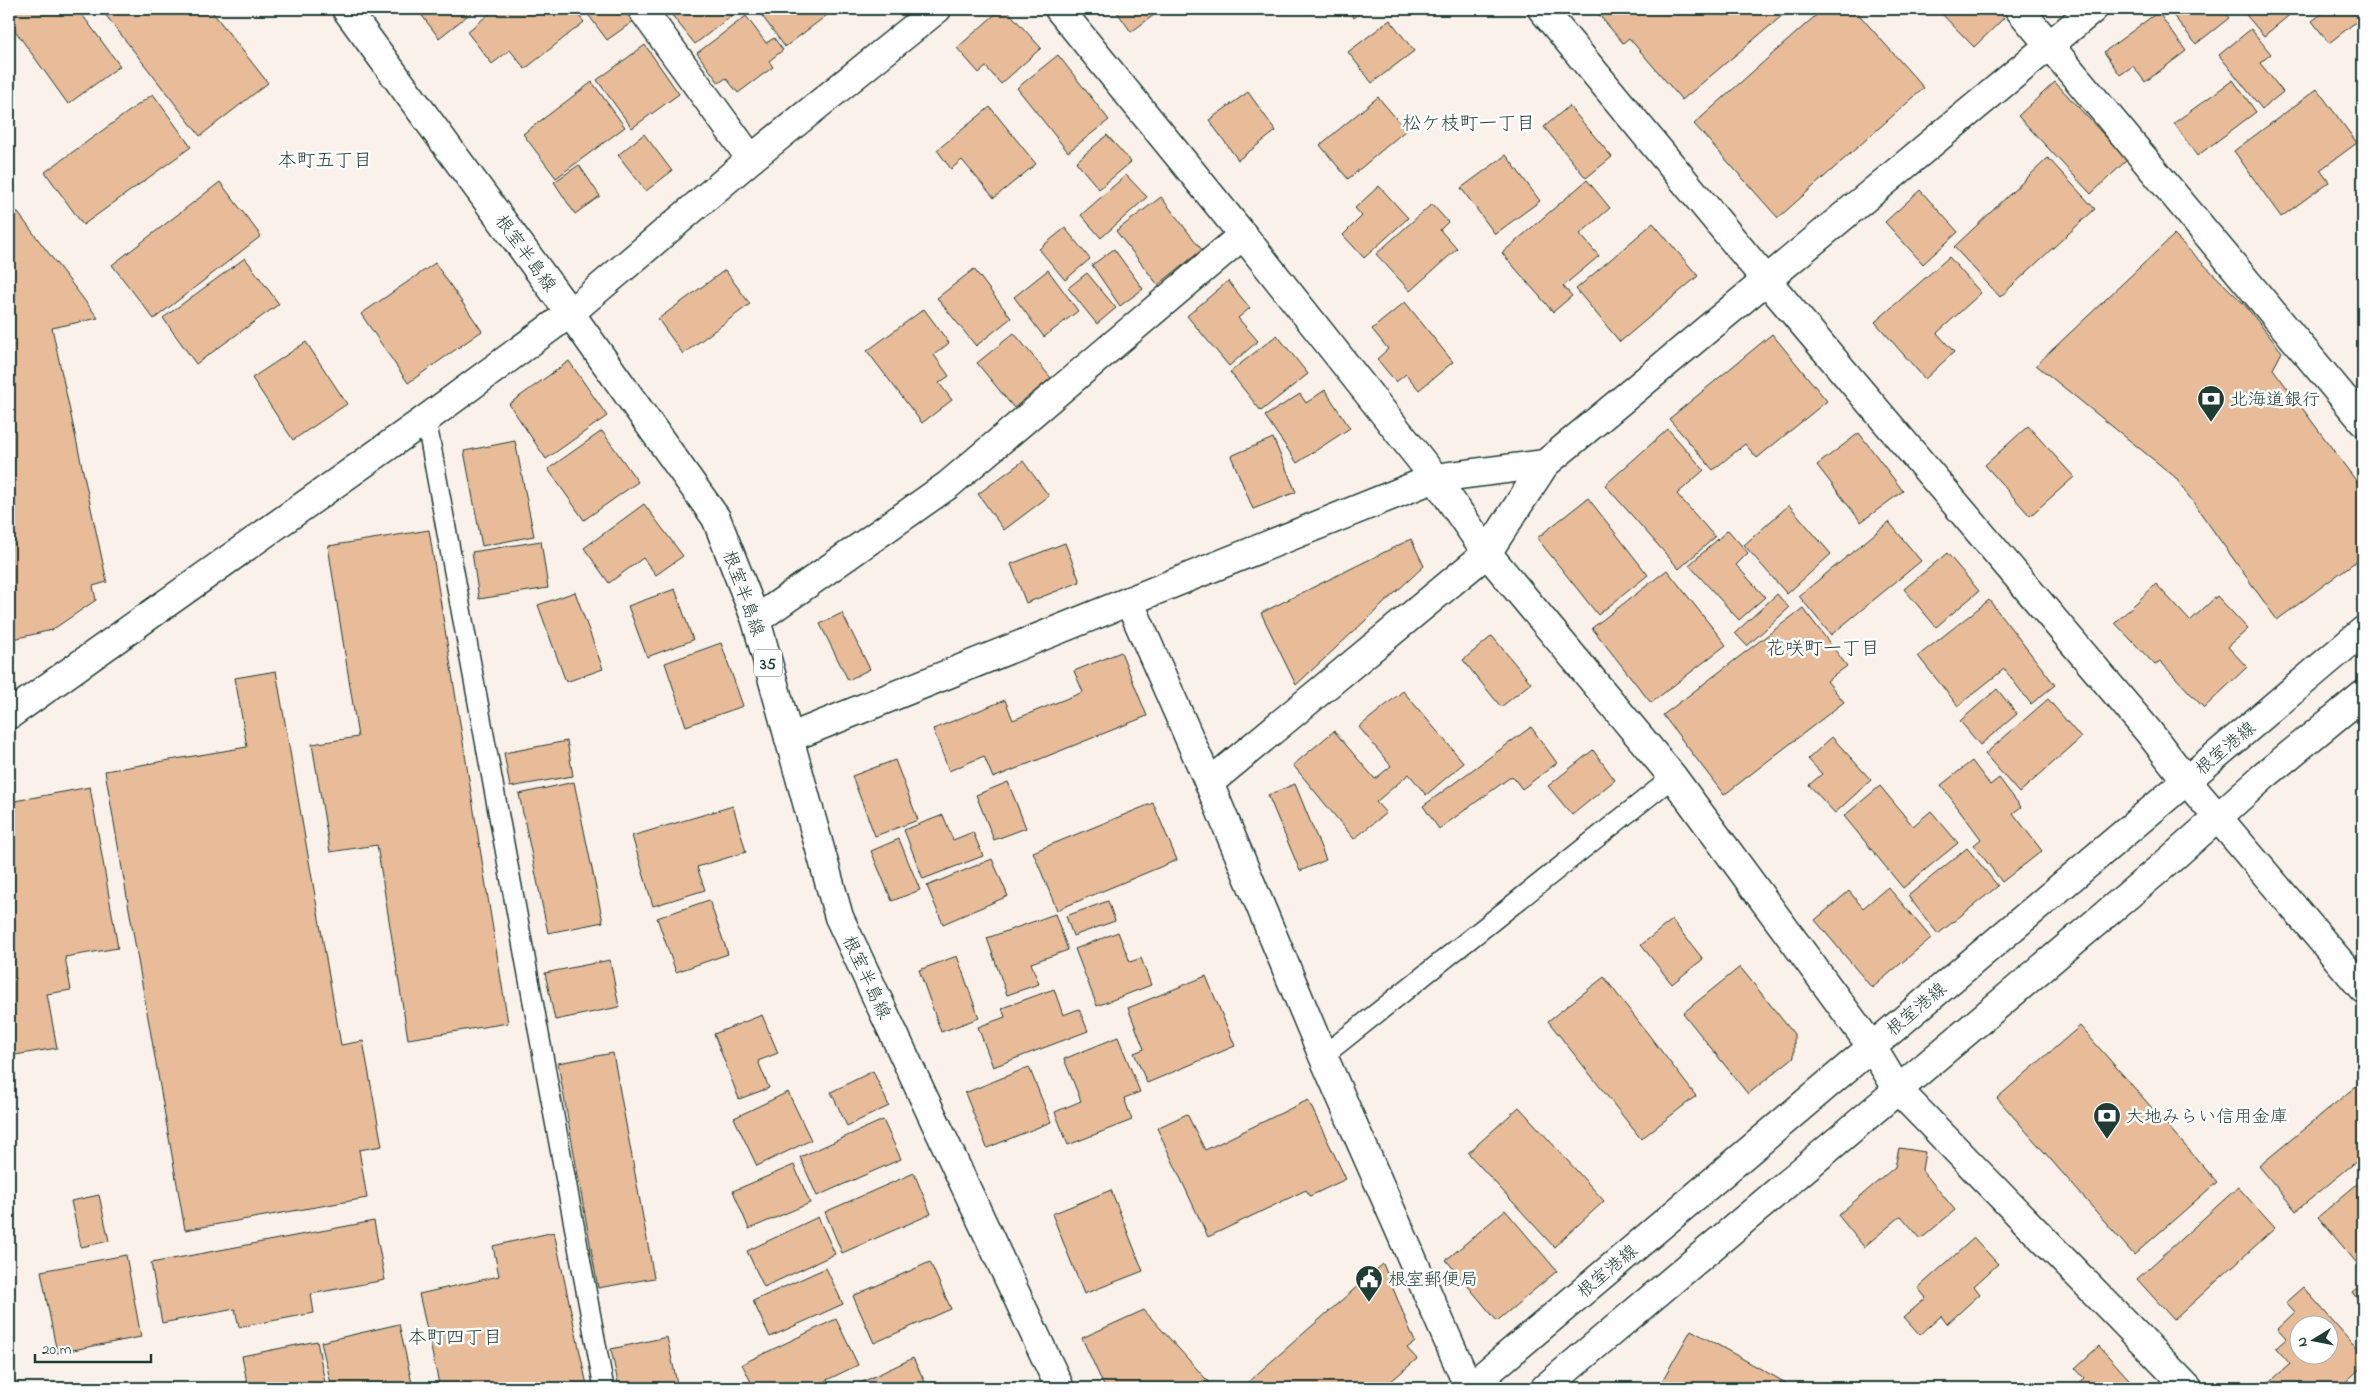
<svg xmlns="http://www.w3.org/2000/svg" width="2372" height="1397" font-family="'Indie Flower','Klee One',sans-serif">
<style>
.building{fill:#e8bb99;stroke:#1f3d34;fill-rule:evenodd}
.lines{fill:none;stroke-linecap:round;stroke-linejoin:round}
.lane-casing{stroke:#1f3d34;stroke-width:22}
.street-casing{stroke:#1f3d34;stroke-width:31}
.secondary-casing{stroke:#1f3d34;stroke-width:31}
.primary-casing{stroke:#1f3d34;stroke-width:31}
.lane{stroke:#fff;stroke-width:19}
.street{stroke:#fff;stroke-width:28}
.secondary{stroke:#fff;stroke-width:28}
.primary{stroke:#fff;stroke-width:28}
.labels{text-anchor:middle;stroke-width:5;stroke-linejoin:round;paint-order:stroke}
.shield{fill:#fff;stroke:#627771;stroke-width:1}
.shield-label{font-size:16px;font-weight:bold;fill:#1f3d34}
.street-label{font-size:18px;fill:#1f3d34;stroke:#fff}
.poi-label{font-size:18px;fill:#1f3d34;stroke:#fff;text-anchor:start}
.neighbourhood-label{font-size:19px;fill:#1f3d34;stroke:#fff}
</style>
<rect width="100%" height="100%" fill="#faf1eb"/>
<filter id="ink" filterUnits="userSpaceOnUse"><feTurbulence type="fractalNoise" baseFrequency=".02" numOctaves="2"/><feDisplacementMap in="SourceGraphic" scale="10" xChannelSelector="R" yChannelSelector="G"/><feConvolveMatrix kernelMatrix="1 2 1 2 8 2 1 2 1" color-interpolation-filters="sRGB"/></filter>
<g filter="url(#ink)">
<!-- building -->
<g class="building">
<path d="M9,9H78L120,66L68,104L9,22Z"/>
<path d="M101,9H210L268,83L200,136Z"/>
<path d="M417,9H476L439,38Z"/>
<path d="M495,9H573L584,22L525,69L510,50L492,64L467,32Z"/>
<path d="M584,9H638L642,15L607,40Z"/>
<path d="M667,9H740L695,44Z"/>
<path d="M757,9H835L785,47Z"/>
<path d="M1001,9H1006L1041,48L1001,84L986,67L979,73L957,48Z"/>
<path d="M1115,9H1162L1131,32Z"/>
<path d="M1348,9H1366L1354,18Z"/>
<path d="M1594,9H1790L1682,100L1629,38L1623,43Z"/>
<path d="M1823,9H1854L1924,88L1778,218L1694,124Z"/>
<path d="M1941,9H1995L2004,18L1974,47L1939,11Z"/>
<path d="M2168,9H2222L2229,18L2196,44Z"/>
<path d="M2241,9H2290L2293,12L2264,36Z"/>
<path d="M2328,9H2353L2361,18L2329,43L2312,21Z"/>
<path d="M2158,12L2186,51L2145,82L2133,66L2120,75L2104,52Z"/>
<path d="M746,16L766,43L774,38L783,50L769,61L773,67L738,93L726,78L719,83L697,53Z"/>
<path d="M1390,20L1414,51L1372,83L1348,52Z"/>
<path d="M2251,29L2271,54L2260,63L2283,92L2262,109L2219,55Z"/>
<path d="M645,45L679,94L632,128L597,80Z"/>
<path d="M1058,55L1109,120L1068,152L1017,88Z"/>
<path d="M2233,80L2256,112L2197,156L2174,123Z"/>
<path d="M592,82L625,127L556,178L523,134Z"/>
<path d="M2055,82L2127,160L2091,194L2018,116Z"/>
<path d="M2317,89L2357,143L2320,170L2329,182L2281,217L2234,151Z"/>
<path d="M1248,92L1276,131L1238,160L1209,120Z"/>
<path d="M153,94L191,147L83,225L45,172Z"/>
<path d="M1378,97L1406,130L1348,179L1320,145Z"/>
<path d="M1569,106L1612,157L1586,178L1544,127Z"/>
<path d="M990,107L1036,164L994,198L962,160L951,169L937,150Z"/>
<path d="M644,134L672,171L646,191L618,155Z"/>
<path d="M1107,135L1131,162L1099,189L1076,162Z"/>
<path d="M1506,155L1540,201L1495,234L1461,188Z"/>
<path d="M2048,158L2095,209L2000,297L1954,247Z"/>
<path d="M579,165L600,196L575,214L554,182Z"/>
<path d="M1126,175L1147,197L1101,238L1081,215Z"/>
<path d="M1587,180L1610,208L1580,234L1599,256L1563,286L1572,296L1553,312L1502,253Z"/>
<path d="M220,182L261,236L154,319L112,265Z"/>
<path d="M1379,186L1408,218L1364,258L1343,235L1362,216L1355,208Z"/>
<path d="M1920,190L1958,232L1923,264L1885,222Z"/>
<path d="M1161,197L1202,250L1158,285L1116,231Z"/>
<path d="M9,201L98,318L52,328L107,582L93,586L96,600L52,630L9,640Z"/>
<path d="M1432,204L1448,222L1440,230L1457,249L1410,291L1376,254Z"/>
<path d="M1653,223L1698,276L1620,342L1576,289Z"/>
<path d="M1065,228L1090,259L1065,280L1039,249Z"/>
<path d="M2174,235L2244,304L2282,352L2273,369L2363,490V556L2277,620L2175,477L2036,365Z"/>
<path d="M1114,249L1143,289L1120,306L1092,265Z"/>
<path d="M1949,257L1981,293L1937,333L1954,352L1925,379L1875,322Z"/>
<path d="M245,258L279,304L196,364L163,318Z"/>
<path d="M435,263L482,331L408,383L361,314Z"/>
<path d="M974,269L1011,318L976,346L937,298Z"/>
<path d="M725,270L750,304L683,354L658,319Z"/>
<path d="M1048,270L1078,311L1044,337L1014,297Z"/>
<path d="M1087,273L1116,308L1097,324L1068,288Z"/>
<path d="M1228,281L1250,308L1238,318L1258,341L1229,366L1187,316Z"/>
<path d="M1405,302L1453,362L1419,390L1406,374L1396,382L1377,359L1388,349L1372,329Z"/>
<path d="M924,309L949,343L934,355L949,376L939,383L952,400L922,423L867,351Z"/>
<path d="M1014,333L1051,378L1014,408L977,363Z"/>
<path d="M1772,334L1827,401L1757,458L1745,444L1713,470L1669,419Z"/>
<path d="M1277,335L1308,374L1261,411L1230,372Z"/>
<path d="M306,342L347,404L293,440L252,378Z"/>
<path d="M569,361L607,416L546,459L509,404Z"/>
<path d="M1325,390L1350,428L1297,463L1265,416L1300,394L1306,403Z"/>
<path d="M2028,426L2074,477L2030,516L1985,465Z"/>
<path d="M1668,429L1704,470L1677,494L1715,537L1679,569L1605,485Z"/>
<path d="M602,431L638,482L584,520L548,469Z"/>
<path d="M1859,433L1903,491L1861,522L1817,465Z"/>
<path d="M1273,438L1296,492L1253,509L1231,456Z"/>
<path d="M515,441L534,536L482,546L464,451Z"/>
<path d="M1023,461L1049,496L1004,530L978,494Z"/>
<path d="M1588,498L1648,575L1598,615L1537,538Z"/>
<path d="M644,504L683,556L656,575L643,558L609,583L584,548Z"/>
<path d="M1789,505L1831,554L1787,594L1744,545Z"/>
<path d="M1889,522L1921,561L1831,635L1799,596Z"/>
<path d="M429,530L508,1023L408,1039L377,845L330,852L312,744L358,737L328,546Z"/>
<path d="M1728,530L1748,553L1736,565L1765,597L1739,620L1689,565Z"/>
<path d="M1411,539L1424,566L1296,685L1261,613Z"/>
<path d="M541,541L548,588L479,599L472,552Z"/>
<path d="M1065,543L1080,582L1026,603L1011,564Z"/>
<path d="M1947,553L1979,591L1936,627L1904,589Z"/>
<path d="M1667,570L1726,645L1651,703L1592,628Z"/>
<path d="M2156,584L2190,621L2217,596L2248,629L2228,647L2247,667L2204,708L2160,661L2155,665L2115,623Z"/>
<path d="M675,589L693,640L647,657L628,606Z"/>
<path d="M575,592L603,669L566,682L538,605Z"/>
<path d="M1777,594L1789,608L1747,646L1735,633Z"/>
<path d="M1989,600L2055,685L2031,704L2004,669L1958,706L1918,656Z"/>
<path d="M1803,608L1847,666L1827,681L1844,702L1724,795L1663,715Z"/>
<path d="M842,613L870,669L848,680L820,624Z"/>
<path d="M1492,636L1531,683L1501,707L1463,660Z"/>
<path d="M721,643L743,706L686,726L665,663Z"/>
<path d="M1121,652L1147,716L993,778L984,756L949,771L933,729L1005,700L1013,720L1083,692L1074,671Z"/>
<path d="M276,671L341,1045L363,1041L382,1146L359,1150L367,1198L185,1230L105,771L247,747L235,678Z"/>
<path d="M1997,689L2017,714L1980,745L1960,721Z"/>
<path d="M1403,691L1464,763L1426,795L1409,774L1376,802L1386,813L1354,839L1293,765L1334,731L1375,779L1391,766L1359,727Z"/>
<path d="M2048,699L2081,738L2019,793L1985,754Z"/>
<path d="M1531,727L1557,763L1522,789L1512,776L1439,829L1423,806Z"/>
<path d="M1832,737L1871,780L1835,813L1809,785L1822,774L1808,759Z"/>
<path d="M567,741L573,776L510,787L504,753Z"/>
<path d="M1593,750L1615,780L1572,815L1548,786Z"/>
<path d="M895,760L918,820L875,836L852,776Z"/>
<path d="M1972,761L1990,785L1999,778L2021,807L2013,813L2042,851L2002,882L1974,845L1981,839L1941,785Z"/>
<path d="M574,782L603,922L548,933L519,794Z"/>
<path d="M1008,782L1026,828L994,840L976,795Z"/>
<path d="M1295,784L1326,860L1300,871L1268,795Z"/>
<path d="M1880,786L1913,826L1931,811L1958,843L1903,888L1844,816Z"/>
<path d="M90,787L118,948L65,957L71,990L47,994L57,1048L9,1056V802Z"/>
<path d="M1153,803L1177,860L1057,910L1033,852Z"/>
<path d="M733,806L746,852L697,867L705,890L653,906L632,836Z"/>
<path d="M943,815L953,840L973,832L983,856L923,879L904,830Z"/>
<path d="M899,839L920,890L892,901L871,851Z"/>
<path d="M1967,848L1998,886L1938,934L1908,896Z"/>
<path d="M992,859L1008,896L943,924L927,886Z"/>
<path d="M1888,887L1931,938L1872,988L1815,920L1849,891L1863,908Z"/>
<path d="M709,900L728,954L676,972L657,918Z"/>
<path d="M1108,901L1115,921L1073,936L1066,916Z"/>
<path d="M1055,914L1068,950L1031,963L1039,984L1007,995L987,938Z"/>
<path d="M1672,920L1703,959L1672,984L1641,945Z"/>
<path d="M1118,932L1130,962L1141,958L1151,985L1097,1006L1075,949Z"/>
<path d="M957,956L979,1018L941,1032L919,970Z"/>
<path d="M610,960L619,1007L555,1020L545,973Z"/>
<path d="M1740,967L1794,1034V1057L1748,1094L1683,1013Z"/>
<path d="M1206,976L1235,1046L1147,1083L1134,1053L1144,1049L1128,1008Z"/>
<path d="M1604,977L1696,1096L1641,1139L1548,1021Z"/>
<path d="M1054,989L1063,1015L1079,1009L1088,1031L993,1067L978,1027L1005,1017L1002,1008Z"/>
<path d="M762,1015L778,1053L758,1061L769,1088L739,1099L714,1034Z"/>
<path d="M2080,1026L2217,1182L2134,1255L1997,1098Z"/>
<path d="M1118,1037L1140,1092L1124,1098L1132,1120L1068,1145L1055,1112L1081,1101L1064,1059Z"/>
<path d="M613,1053L654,1278L598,1288L558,1063Z"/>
<path d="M1029,1067L1051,1122L987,1148L965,1093Z"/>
<path d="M873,1071L889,1106L847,1126L831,1092Z"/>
<path d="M2361,1082L2363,1085V1156L2296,1211L2259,1166Z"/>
<path d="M788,1092L811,1140L757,1166L734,1118Z"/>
<path d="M1308,1100L1346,1179L1310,1196L1306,1190L1208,1237L1157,1128L1187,1114L1205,1150Z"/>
<path d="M1519,1107L1604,1201L1554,1247L1468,1153Z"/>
<path d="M883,1120L901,1159L817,1196L800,1157Z"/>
<path d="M1899,1148L1925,1152L1922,1170L1955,1210L1921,1239L1901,1216L1864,1247L1838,1215L1895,1167Z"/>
<path d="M794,1165L810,1203L749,1229L733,1191Z"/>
<path d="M914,1173L931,1214L842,1253L825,1212Z"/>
<path d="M2363,1179V1266L2361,1268L2318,1217Z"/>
<path d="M2238,1187L2275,1228L2174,1320L2137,1279Z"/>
<path d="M1111,1190L1143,1271L1084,1294L1052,1214Z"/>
<path d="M99,1195L109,1241L81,1247L71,1201Z"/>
<path d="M1505,1210L1557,1271L1497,1321L1446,1260Z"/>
<path d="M818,1217L835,1254L764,1287L747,1251Z"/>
<path d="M374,1221L385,1280L311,1294L314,1313L239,1327L235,1309L162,1323L151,1263Z"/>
<path d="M554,1232L587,1385L571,1388H440L419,1294L499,1276L493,1246Z"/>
<path d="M1974,1238L1998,1264L1974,1286L1980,1294L1947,1324L1941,1316L1920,1335L1904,1317L1926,1298L1918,1288Z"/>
<path d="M126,1255L141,1337L57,1353L41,1271Z"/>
<path d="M930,1262L951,1309L874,1343L853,1296Z"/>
<path d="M1383,1264L1415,1342L1407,1348L1417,1359L1383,1388H1241Z"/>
<path d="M826,1268L843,1304L770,1337L753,1301Z"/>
<path d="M2363,1283V1307L2352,1292Z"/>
<path d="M2303,1287L2363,1355V1366L2339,1388H2263L2290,1364L2276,1348L2286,1339L2277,1329L2295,1312L2286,1302ZM2300,1324H2330V1354H2300Z"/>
<path d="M1144,1310L1214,1388H1105L1082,1338Z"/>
<path d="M836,1319L858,1365L810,1388H754L742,1364Z"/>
<path d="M399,1324L413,1388H332L321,1342Z"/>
<path d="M1691,1330L1795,1388H1658Z"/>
<path d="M667,1337L678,1388H619L611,1349Z"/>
<path d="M317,1341L326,1388H248L242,1356Z"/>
<path d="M2099,1346L2137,1388H2072L2084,1378L2075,1368Z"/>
<path d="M913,1358L928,1388H850Z"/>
</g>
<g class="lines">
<defs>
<g id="lane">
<path d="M426,419L604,1388"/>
<path d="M1323,1056L1673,777"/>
</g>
<g id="street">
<path d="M642,9L751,159"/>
<path d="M2019,9L2363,421"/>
<path d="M756,620L948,485L1243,235"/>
<path d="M9,715L426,419L570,313L751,159L937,9"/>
</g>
<g id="secondary">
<path d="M1059,9L1243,235L1435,478L1487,553L1673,777L1872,1047L1898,1090L2188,1388"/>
<path d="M1542,9L1767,281L2148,731L2186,780L2363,989"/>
<path d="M1129,601L1209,783L1323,1056L1469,1388"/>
<path d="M789,738L1435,478L1545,464L2093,9"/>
<path d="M1209,783L1487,553L1545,464"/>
<path d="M1469,1388C1767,1135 2067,885 2363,631"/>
<path d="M1545,1388L2171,859L2264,776L2363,695"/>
</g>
<path id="primary" d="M346,9L570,313L716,518L756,620L839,917L1060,1388"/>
</defs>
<!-- lane casing -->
<use href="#lane" class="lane-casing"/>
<!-- street casing -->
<use href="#street" class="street-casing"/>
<!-- secondary casing -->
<use href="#secondary" class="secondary-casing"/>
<!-- primary casing -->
<use href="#primary" class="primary-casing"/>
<!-- lane -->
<use href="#lane" class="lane"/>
<!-- street -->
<use href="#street" class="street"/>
<!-- secondary -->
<use href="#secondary" class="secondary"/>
<!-- primary -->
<use href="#primary" class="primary"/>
</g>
</g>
<!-- icons -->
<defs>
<symbol id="bank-pin" viewBox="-11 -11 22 30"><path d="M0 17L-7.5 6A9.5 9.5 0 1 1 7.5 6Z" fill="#1f3d34" stroke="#fff"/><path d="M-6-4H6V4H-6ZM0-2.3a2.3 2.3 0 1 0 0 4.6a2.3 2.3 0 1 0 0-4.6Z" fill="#fff"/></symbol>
<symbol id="civic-pin" viewBox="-11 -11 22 30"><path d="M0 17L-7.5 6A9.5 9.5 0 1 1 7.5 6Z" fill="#1f3d34" stroke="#fff"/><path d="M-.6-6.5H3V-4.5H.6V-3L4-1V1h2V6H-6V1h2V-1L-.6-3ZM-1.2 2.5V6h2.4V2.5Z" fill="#fff"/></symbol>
</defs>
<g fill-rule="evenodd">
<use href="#bank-pin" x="2195" y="383" width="32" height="43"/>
<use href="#bank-pin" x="2091" y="1100" width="32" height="43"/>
<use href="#civic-pin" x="1353" y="1263" width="32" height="43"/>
</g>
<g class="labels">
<!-- shield labels -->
<rect class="shield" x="754" y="649.5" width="28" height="27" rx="4"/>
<g class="shield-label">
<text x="768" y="669">35</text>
</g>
<!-- street labels -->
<g class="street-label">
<text transform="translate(526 253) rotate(54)" y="6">根室半島線</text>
<text transform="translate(744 593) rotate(70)" y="6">根室半島線</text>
<text transform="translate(2225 748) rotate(-40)" y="6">根室港線</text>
<text transform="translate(867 977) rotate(65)" y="6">根室半島線</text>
<text transform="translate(1916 1009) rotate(-40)" y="6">根室港線</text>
<text transform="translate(1607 1271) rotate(-40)" y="6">根室港線</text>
</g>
<!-- poi labels -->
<g class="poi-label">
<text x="2230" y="405">北海道銀行</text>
<text x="2126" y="1122">大地みらい信用金庫</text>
<text x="1388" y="1285">根室郵便局</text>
</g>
<!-- neighbourhood labels -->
<g class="neighbourhood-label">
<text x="1469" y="129">松ケ枝町一丁目</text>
<text x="325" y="166">本町五丁目</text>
<text x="1823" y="654">花咲町一丁目</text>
<text x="455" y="1343">本町四丁目</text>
</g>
</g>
<!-- margin -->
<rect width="2372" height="1397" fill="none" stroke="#fff" stroke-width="30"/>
<rect x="15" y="15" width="2342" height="1367" fill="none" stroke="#1f3d34" stroke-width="2" filter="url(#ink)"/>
<!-- north arrow -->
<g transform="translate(2314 1340) rotate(260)"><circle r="24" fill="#ffffff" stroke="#a5b1ae"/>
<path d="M0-4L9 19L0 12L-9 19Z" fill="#1f3d34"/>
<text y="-8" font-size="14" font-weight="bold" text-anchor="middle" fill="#1f3d34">N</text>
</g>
<!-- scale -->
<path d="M35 1354v8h116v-8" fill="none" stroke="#1f3d34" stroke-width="2.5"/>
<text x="42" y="1354" font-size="15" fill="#1f3d34" stroke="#ffffff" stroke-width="4" paint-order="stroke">20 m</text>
</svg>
